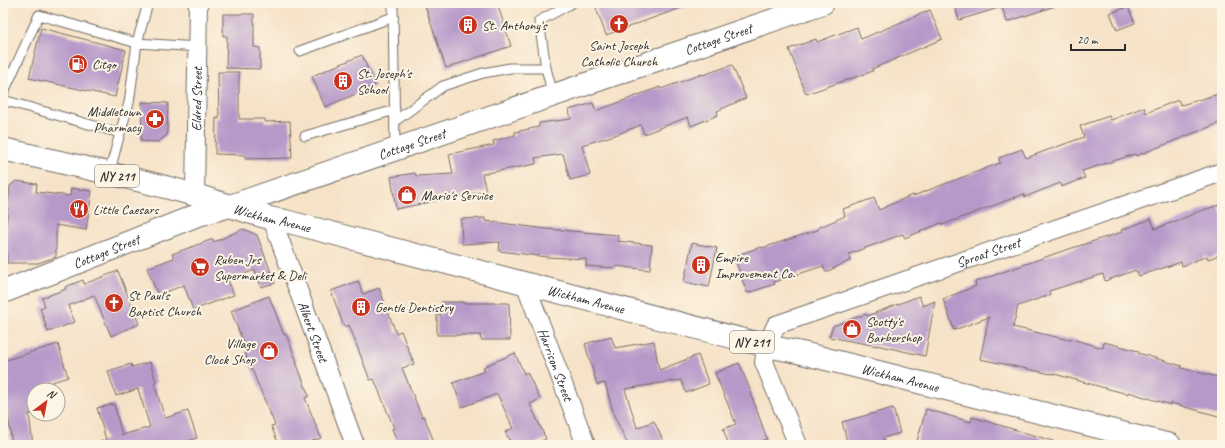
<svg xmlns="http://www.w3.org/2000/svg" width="1225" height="448" font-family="Caveat,sans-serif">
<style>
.building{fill:#b699c9}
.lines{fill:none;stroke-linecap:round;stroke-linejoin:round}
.service-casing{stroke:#726b62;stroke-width:11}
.minor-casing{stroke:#726b62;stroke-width:20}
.tertiary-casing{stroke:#726b62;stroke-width:24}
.primary-casing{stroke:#726b62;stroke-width:24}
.service{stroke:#fff;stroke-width:9}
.minor{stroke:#fff;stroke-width:18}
.tertiary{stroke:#fff;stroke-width:22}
.primary{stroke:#fff;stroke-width:22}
.labels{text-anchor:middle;stroke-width:4;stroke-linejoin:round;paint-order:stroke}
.shield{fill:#fcf5e5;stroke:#6a6863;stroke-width:1}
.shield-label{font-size:13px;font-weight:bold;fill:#2b2b2b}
.poi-label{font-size:14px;fill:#2b2b2b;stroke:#fcf5e5;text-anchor:start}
.street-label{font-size:14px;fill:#2b2b2b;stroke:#fcf5e5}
</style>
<rect width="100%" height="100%" fill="#fcf5e5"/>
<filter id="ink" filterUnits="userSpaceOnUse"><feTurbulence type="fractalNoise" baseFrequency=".025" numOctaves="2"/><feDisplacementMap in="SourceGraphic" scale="8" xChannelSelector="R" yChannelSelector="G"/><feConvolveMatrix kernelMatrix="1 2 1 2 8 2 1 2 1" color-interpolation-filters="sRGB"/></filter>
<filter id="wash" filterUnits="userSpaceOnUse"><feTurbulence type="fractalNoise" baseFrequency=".012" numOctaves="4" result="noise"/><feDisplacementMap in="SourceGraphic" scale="16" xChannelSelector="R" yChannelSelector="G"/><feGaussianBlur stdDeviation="0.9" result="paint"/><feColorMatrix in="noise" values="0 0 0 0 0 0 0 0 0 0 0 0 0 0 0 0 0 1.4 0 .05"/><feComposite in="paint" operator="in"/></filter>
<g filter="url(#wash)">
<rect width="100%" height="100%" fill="#f6e2c7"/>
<g id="blocks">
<!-- building -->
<g class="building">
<path d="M424,3H497L511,46L446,68Z"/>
<path d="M594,3H689V5L606,35Z"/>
<path d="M954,3H1055V6L1007,22L1002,7L959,20Z"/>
<path d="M1128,7L1135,23L1117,30L1110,13Z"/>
<path d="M930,10L942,39L872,69L873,71L806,94L789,49L816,39L817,42L857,27L861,39Z"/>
<path d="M223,14H254V47L260,48V69L226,68L227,36H223Z"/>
<path d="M41,28L126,50L115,97L29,78Z"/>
<path d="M362,55L375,86L325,107L312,76Z"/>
<path d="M732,65L746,98L717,111L718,115L691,126L688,117L644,134L641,125L615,135L582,145L590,175L570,180L563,154L535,158L536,164L482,174L486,191L396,209L391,177L415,173L416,176L453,174L449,154L494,145L493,141L515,135V132L539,127V123L571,119L569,110L593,103L596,111L660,87L661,89L702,74L703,75Z"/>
<path d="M218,72H239V119H265V122L290,121L292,158L245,159V155L215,154L216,118L219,119Z"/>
<path d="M1222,93V122L1136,156L1135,154L1082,171L1085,178L1061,187L1060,183L1025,197L1024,194L942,225L941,223L905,238L903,234L849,254L851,260L826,272L823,266L774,282L775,284L747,293L734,256L761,247L762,248L818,230V228L845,216L843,209L874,198L879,210L912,195L913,196L1000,163L999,158L1022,149L1026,158L1084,137L1080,126L1109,116L1111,120L1144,107L1146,113L1178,100L1181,105Z"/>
<path d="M142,102L168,103L167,135L158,142L141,141Z"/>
<path d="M16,181L37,184L36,192L70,196L71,188L92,191L86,230L56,225V257L38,263H7L6,225L10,186Z"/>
<path d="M1219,205L1222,215V254L1208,259L1207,256L1182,266L1181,262L1139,276L1136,270L1105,281L1103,274L1049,291L1050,295L1018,306L1013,327L1069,340V338L1103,348L1104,342L1138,351V353L1182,366L1181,368L1222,378V417L1171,403V405L1128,392V394L1094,385L1051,373V374L980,359L989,317L954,330L943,299L976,286L975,282L1057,253L1122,232L1121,230L1151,219L1155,229L1194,214V213Z"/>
<path d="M485,218V221L547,229L618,235L617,241L652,245L650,270L616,266L615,268L586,266V259L547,257L499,251L500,242L462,244L461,219Z"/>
<path d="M243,229L257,235L275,283L261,287L255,270L228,280L234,295L193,310L184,285L158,295L147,268L174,258L172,254L213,239L214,242Z"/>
<path d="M692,243L717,248L709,287L684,282Z"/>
<path d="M118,271L139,324L111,336L94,295L68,306L75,322L48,332L40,308L45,306L42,298L66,289L65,287L83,280L84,284Z"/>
<path d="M358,281L363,294L379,288L396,333L401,331L414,364L402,368L422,417L424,416L434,442L426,445H399L392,429L394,428L374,379L370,380L349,325L344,327L331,291Z"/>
<path d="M269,296L284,335L286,334L297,362H296L309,396L305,398L321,438L302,445H279L271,426L275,425L245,353L247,352L231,311Z"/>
<path d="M919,296L923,306L935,301L925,356L876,345L877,346L829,337L833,326L866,314L867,316Z"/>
<path d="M441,302H462V303H509L510,340H481L480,335H437V315H441Z"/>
<path d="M611,336L615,348L654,341L659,370L698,355L709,384L686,393L681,380L625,389L637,428L654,421L665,445H628L614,415L605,383L597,385L585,344Z"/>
<path d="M58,344L68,377L43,385L44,390H34V413L29,414L33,445H12L7,407H3V361Z"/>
<path d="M515,353L524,374L527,372L540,399L530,404L546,439L532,445H512L505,432L513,428L510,423H511L497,394L462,407L453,383L485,371L483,367Z"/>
<path d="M150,362L156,382L154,383L165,418L188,411L197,438L176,445H102L101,441L106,440L97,408L114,404L122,435L150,427L138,389L116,396L108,371L131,364L132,367Z"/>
<path d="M739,363L752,394H751L767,439L750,445H729L723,429L736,424L715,373Z"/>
<path d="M893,408L900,433L883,438L886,445H848L842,422Z"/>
<path d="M926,409L971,422L972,417L1053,441L1052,445H916Z"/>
</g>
</g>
</g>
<g filter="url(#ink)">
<use href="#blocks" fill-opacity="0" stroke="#726b62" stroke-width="1"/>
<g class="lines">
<defs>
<g id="service">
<path d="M393,3L395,149"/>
<path d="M300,51L393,17"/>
<path d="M3,94L39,15L137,43L148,3"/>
<path d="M553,95L546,68L539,21L572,3"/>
<path d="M3,100L120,133L109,174"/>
<path d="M395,121L443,86L483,73L510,68H546"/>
<path d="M120,133L129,103L137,43L198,47"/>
<path d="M305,136L395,110"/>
</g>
<g id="minor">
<path id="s1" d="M195,195L198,3"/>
<path id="s2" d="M272,219L355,445"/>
<path id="s3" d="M525,283L586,445"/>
<path id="s4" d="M798,445L764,362L767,346L776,325L1222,172"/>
</g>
<g id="tertiary">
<path id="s5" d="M3,292L195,216L230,206L823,3"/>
</g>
<g id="primary">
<path id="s6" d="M3,149C67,164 132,177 195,195C225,203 255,217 285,221L767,346L802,353L1170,445"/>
</g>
</defs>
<!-- service casing -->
<use href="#service" class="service-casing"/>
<!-- minor casing -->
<use href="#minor" class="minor-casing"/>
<!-- tertiary casing -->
<use href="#tertiary" class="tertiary-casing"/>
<!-- primary casing -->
<use href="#primary" class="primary-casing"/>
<!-- service -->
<use href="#service" class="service"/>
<!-- minor -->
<use href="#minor" class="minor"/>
<!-- tertiary -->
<use href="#tertiary" class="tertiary"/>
<!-- primary -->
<use href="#primary" class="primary"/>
</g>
</g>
<!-- icons -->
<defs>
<symbol id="church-disc" viewBox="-11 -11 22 22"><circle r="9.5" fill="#c8321e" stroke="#fcf5e5"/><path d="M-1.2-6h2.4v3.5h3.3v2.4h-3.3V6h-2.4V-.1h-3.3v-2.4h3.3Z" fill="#fff"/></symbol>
<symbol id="building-disc" viewBox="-11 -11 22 22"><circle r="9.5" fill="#c8321e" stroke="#fcf5e5"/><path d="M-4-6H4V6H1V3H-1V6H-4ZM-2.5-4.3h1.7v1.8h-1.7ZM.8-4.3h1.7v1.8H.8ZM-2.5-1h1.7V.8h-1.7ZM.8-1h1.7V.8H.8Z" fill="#fff"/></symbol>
<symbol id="fuel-disc" viewBox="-11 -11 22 22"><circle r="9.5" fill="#c8321e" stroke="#fcf5e5"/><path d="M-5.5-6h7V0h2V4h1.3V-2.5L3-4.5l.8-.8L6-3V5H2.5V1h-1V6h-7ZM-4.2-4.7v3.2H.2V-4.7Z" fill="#fff"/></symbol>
<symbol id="pharmacy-disc" viewBox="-11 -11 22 22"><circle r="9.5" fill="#c8321e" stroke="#fcf5e5"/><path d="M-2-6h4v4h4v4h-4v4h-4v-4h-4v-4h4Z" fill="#fff"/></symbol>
<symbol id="shop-disc" viewBox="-11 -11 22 22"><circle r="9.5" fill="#c8321e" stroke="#fcf5e5"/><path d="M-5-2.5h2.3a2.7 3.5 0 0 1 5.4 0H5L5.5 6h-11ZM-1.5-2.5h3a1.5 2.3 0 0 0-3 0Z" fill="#fff"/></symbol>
<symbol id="restaurant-disc" viewBox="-11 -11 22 22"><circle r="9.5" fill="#c8321e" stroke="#fcf5e5"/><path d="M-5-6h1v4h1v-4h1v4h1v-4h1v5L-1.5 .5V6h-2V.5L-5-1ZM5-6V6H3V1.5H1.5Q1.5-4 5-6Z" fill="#fff"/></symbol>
<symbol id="supermarket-disc" viewBox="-11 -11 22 22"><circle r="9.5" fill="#c8321e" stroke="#fcf5e5"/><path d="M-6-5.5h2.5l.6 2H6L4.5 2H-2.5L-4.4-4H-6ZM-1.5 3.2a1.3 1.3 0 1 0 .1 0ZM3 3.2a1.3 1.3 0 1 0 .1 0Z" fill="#fff"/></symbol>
</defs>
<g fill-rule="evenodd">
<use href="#church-disc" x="608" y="13" width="22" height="22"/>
<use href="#building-disc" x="457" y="14" width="22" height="22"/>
<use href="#fuel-disc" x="67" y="53" width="22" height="22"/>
<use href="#building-disc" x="332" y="70" width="22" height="22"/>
<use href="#pharmacy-disc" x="144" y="108" width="22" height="22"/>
<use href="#shop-disc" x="396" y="184" width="22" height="22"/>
<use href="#restaurant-disc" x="68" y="198" width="22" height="22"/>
<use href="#building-disc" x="690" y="254" width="22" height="22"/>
<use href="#supermarket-disc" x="189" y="256" width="22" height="22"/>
<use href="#church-disc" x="103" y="292" width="22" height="22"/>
<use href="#building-disc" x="350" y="296" width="22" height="22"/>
<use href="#shop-disc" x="841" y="318" width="22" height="22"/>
<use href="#shop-disc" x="258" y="340" width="22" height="22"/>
</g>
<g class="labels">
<!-- shield labels -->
<g class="shield">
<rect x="95" y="165" width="44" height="22" rx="3"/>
<rect x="730" y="331" width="44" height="22" rx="3"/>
</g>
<g class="shield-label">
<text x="117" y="181">NY 211</text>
<text x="752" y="347">NY 211</text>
</g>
<!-- poi labels -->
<g class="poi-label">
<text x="482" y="30">St. Anthony's</text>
<text x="619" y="50" text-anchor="middle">Saint Joseph<tspan x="619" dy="16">Catholic Church</tspan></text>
<text x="92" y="69">Citgo</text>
<text x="357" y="78">St. Joseph's<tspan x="357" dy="16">School</tspan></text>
<text x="141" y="116" text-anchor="end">Middletown<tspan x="141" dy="16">Pharmacy</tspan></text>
<text x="421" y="200">Mario's Service</text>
<text x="93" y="214">Little Caesars</text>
<text x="715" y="262">Empire<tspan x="715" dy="16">Improvement Co.</tspan></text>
<text x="214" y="264">Ruben Jrs<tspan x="214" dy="16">Supermarket &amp; Deli</tspan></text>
<text x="128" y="300">St Paul's<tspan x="128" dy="16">Baptist Church</tspan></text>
<text x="375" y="312">Gentle Dentistry</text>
<text x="866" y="326">Scotty's<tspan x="866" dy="16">Barbershop</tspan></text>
<text x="255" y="348" text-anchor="end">Village<tspan x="255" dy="16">Clock Shop</tspan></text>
</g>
<!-- street labels -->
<g class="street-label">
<text dy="5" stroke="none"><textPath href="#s5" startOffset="759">Cottage Street</textPath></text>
<text dy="5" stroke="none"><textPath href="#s1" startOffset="96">Eldred Street</textPath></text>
<text dy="5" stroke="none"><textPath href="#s5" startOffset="435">Cottage Street</textPath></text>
<text dy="5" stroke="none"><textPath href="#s6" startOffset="278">Wickham Avenue</textPath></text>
<text dy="5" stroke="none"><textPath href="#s5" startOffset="111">Cottage Street</textPath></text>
<text dy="5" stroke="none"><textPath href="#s4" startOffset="353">Sproat Street</textPath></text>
<text dy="5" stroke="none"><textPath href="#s6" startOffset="602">Wickham Avenue</textPath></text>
<text dy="5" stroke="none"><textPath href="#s2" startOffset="120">Albert Street</textPath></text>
<text dy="5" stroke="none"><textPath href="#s3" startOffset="87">Harrison Street</textPath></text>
<text dy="5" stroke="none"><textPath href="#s6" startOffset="926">Wickham Avenue</textPath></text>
</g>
</g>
<!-- margin -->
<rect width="1225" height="448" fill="none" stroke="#fcf5e5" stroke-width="16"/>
<!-- north arrow -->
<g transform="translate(46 402) rotate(32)"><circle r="19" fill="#fcf5e5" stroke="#a8a49b"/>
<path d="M0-3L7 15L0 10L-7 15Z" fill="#c8321e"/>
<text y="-6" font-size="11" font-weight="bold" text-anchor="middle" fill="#2b2b2b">N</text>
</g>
<!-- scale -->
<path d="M1071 44v6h54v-6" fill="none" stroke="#2b2b2b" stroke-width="2"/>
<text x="1077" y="44" font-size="12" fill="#2b2b2b" stroke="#fcf5e5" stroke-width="3" paint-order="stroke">20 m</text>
</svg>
